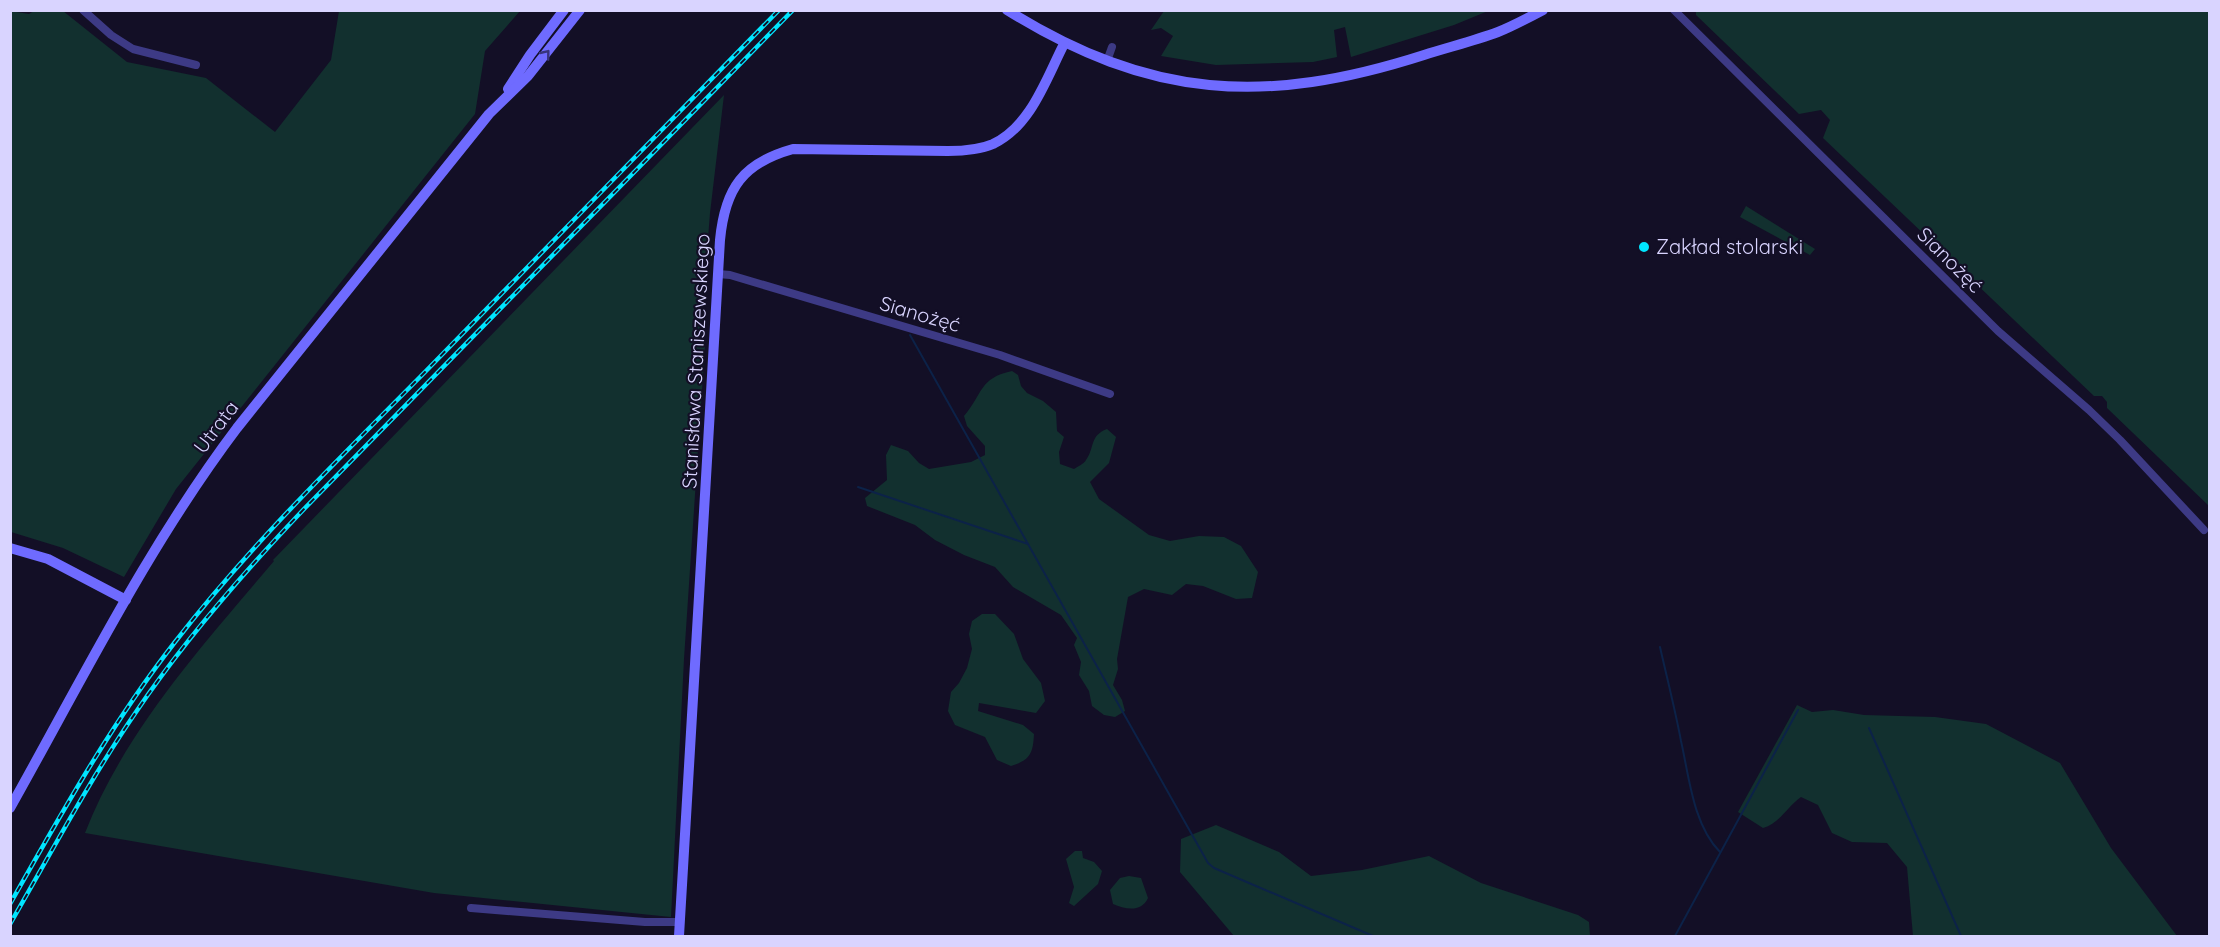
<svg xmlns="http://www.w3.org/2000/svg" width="2220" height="947" font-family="Quicksand,sans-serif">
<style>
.green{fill:#12302f}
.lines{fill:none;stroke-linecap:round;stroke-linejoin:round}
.stream{stroke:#0c2248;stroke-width:2}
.street{stroke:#3d3a85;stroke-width:8}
.secondary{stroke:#6f6bff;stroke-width:10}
.rail-casing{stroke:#00e5ff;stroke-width:4.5}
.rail{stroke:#130f26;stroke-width:2;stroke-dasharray:7;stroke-linecap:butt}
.oneway{stroke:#38347d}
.poi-dot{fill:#00e5ff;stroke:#130f26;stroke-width:2}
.labels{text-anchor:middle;stroke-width:4.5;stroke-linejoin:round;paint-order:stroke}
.poi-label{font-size:20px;fill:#d9d4ff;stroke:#130f26;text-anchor:start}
.street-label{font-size:20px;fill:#d9d4ff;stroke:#130f26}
</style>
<rect width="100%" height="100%" fill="#130f26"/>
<!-- green -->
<g class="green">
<path d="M1696,10L2209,11V506L2107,408V402L2102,396H2094L1823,138L1830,120L1821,110L1799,114L1696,15Z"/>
<path d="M10,11L29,14L34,11H63L127,62L206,78L275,132L331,60L339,11H520L485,51L475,114L176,489L124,577L63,548L11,532Z"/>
<path d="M1164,11V10L1488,11L1454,25L1351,57L1345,27L1334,30L1337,57L1313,62L1216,65L1161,56L1173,36L1161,28L1151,30Z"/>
<path d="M724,95L710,213L701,329L705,345L684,659L671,917L434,893L85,833C125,730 204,644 274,561L273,560Z"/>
<path d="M1746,206L1815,249L1810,255L1740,217Z"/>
<path d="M1012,371L1018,375L1021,386L1027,393L1043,401L1056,412L1057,431L1064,437L1059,452L1060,464L1074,469C1077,467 1084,464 1086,460C1095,448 1089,436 1107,429L1116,437L1109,463L1090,482L1099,499L1149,535L1170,541L1199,536L1224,537L1241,546L1258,572L1252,598L1236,599L1203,586L1186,584L1172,595L1144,589L1128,597L1117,659L1118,669L1113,685L1122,700L1125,711L1115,717L1104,715L1092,706L1089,691L1079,675L1081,662L1074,645L1077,638L1061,615L1013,587L995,567L964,555L935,540L915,525L867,506L865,498L887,480L886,455L891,445L908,451L919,463L929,469L971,462L985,455V446L967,426L964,416C983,394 979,378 1012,371Z"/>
<path d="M982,614H995L1014,634L1023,659L1041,683L1045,701L1036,713L979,703L978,711L1023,725L1034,734C1033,754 1030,760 1011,766L997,760L985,737L955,725L948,711L951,692L959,683L967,668L972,649L969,634L972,621Z"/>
<path d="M1797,705L1812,712L1833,710L1864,715L1935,717L1986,724L2060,763L2111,848L2177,936H1913L1907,867L1887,843L1852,842L1832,833L1818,805L1801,797C1787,807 1780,823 1763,828L1738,812Z"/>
<path d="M1216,825L1279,852L1311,876L1362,870L1429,856L1481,883L1578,915L1589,922L1590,936H1234L1180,872L1181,839Z"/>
<path d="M1075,851H1082L1083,858L1094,862L1102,871L1098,884L1074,906L1069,903L1074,887L1066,859Z"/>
<path d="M1129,876L1141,878L1148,898C1141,913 1125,909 1113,904L1110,890L1120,878Z"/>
</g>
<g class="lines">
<!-- stream -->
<g class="stream">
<path d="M910,335L1208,863L1214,868L1373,936"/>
<path d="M858,487L1028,544"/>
<path d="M1660,647C1667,678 1675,709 1681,741C1689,776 1693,825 1720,852"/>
<path d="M1869,728L1961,936"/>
<path d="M1675,936L1798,710"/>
</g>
<!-- street -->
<g class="street">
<path d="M83,10L111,35L133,49L196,65"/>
<path d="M1674,10L1998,331L2089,410L2120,440L2204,530"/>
<path d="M1107,61L1112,47"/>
<path d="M718,274L730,275L1000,355L1110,394"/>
<path d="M471,908L645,922H680"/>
</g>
<!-- secondary -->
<g class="secondary">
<path d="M1007,10C1150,99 1265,106 1424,55C1449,47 1474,41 1498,32C1513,26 1528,18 1543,10"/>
<path d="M508,89L530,55L564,10"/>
<path d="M10,548L48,559L126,600"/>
<path d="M10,808C82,680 148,546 237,428L489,114L528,76L580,10"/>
<path d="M679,936L720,240C725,188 743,163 793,149L948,151C963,151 979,150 993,144C1031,126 1046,79 1064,44"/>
</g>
<defs>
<g id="rail">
<path d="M10,904C61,814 111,724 175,642C250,545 339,459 425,372C543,251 661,131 779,10"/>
<path d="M10,924C51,853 90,779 136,712C186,638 244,572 305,508L793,10"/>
</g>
</defs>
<!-- rail casing -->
<use href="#rail" class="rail-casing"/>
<!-- rail -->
<use href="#rail" class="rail"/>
</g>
<!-- one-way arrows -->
<defs><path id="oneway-chevron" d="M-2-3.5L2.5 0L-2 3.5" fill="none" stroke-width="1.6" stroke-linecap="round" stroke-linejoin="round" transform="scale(1.5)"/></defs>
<use class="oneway" href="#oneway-chevron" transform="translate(546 54) rotate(-51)"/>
<!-- markers -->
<circle class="poi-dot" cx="1644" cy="247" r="6"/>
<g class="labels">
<!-- poi labels -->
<g class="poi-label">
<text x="1656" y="254">Zakład stolarski</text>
</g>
<!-- street labels -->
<g class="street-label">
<text transform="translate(1950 260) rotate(45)" y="7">Sianożęć</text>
<text transform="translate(920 314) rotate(16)" y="7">Sianożęć</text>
<text transform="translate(696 361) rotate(-87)" y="7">Stanisława Staniszewskiego</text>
<text transform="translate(216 427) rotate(-53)" y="7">Utrata</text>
</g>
</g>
<!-- border -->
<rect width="2220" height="947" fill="none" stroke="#d9d4ff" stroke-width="24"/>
</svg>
